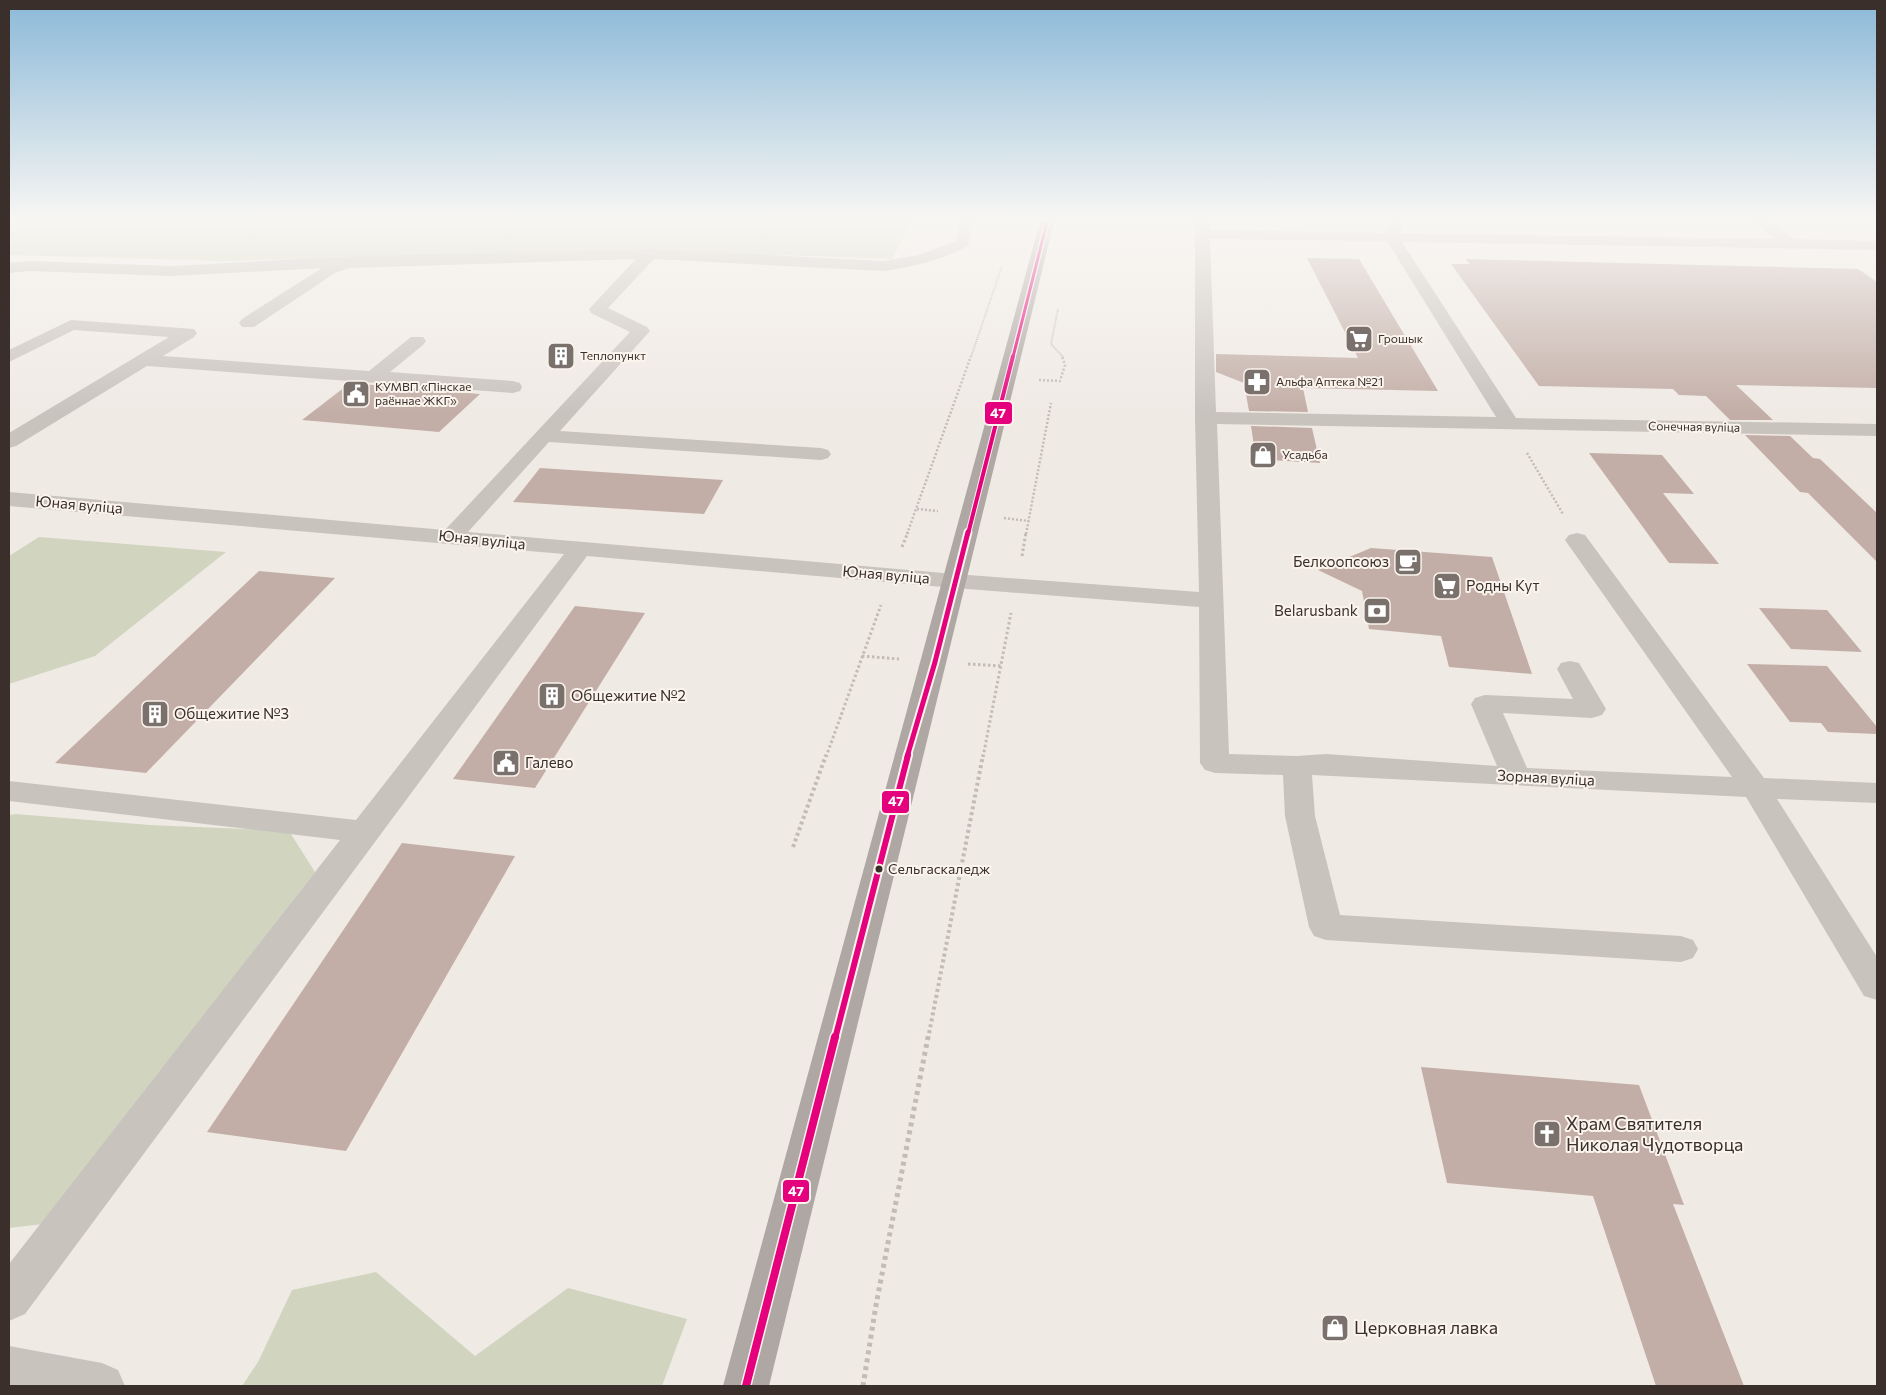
<svg xmlns="http://www.w3.org/2000/svg" width="1886" height="1395" font-family="Commissioner,sans-serif">
<style>
.green{fill:#d1d5bf}
.building{fill:#c3aea7}
.lines{fill:none;stroke-linecap:round;stroke-linejoin:round}
.path-far4{stroke:#c2bbb6;stroke-width:2;stroke-dasharray:1 1;stroke-linecap:butt}
.path-far3{stroke:#c2bbb6;stroke-width:2.5;stroke-dasharray:2 2;stroke-linecap:butt}
.path-far2{stroke:#c2bbb6;stroke-width:3;stroke-dasharray:2.5 2.5;stroke-linecap:butt}
.path-far1{stroke:#c2bbb6;stroke-width:4;stroke-dasharray:3 3;stroke-linecap:butt}
.path{stroke:#c2bbb6;stroke-width:5;stroke-dasharray:4 4;stroke-linecap:butt}
.minor{fill:#c9c3be;fill-rule:evenodd}
.major{fill:#aea7a3;fill-rule:evenodd}
.bus-1-far4-casing{stroke:#fbf4ed;stroke-width:5.5}
.bus-1-far3-casing{stroke:#fbf4ed;stroke-width:6}
.bus-1-far2-casing{stroke:#fbf4ed;stroke-width:9}
.bus-1-far1-casing{stroke:#fbf4ed;stroke-width:10}
.bus-1-casing{stroke:#fbf4ed;stroke-width:11}
.bus-1-far4{stroke:#e5007d;stroke-width:3}
.bus-1-far3{stroke:#e5007d;stroke-width:4}
.bus-1-far2{stroke:#e5007d;stroke-width:5}
.bus-1-far1{stroke:#e5007d;stroke-width:6}
.bus-1{stroke:#e5007d;stroke-width:8}
.bus-dot{fill:#3b2f2b;stroke:#fbf4ed;stroke-width:2}
.labels{text-anchor:middle;stroke-width:4;stroke-linejoin:round;paint-order:stroke}
.far-poi-label{font-size:12px;fill:#3b2f2b;stroke:#fbf4ed;text-anchor:start}
.far-street-label{font-size:12px;fill:#3b2f2b;stroke:#fbf4ed}
.bus-label{font-size:14px;fill:#3b2f2b;stroke:#fbf4ed;text-anchor:start}
.street-label{font-size:15px;fill:#3b2f2b;stroke:#fbf4ed}
.poi-label{font-size:15px;fill:#3b2f2b;stroke:#fbf4ed;text-anchor:start}
.near-poi-label{font-size:18px;fill:#3b2f2b;stroke:#fbf4ed;text-anchor:start}
.line-badge{stroke:#fbf4ed;stroke-width:2}
.badge-label{font-size:14px;text-anchor:middle;font-weight:bold;fill:#fff}
</style>
<rect width="100%" height="100%" fill="#f0eae5"/>
<!-- green -->
<g class="green">
<path d="M9,218H914L892,259L641,250L225,261L9,255Z"/>
<path d="M39,537L226,552L95,656L9,684V556Z"/>
<path d="M16,814L150,825L289,831L315,872L185,1040L52,1223L9,1228V815Z"/>
<path d="M376,1272L475,1356L568,1288L687,1319L662,1386H242L258,1362L292,1290Z"/>
</g>
<!-- building -->
<g class="building">
<path d="M1307,258L1359,259L1438,391L1303,388L1308,412L1249,411L1244,383L1216,372V354L1358,358Z"/>
<path d="M1465,259L1858,269L1877,282V388L1736,385L1773,420H1730L1706,396L1679,395L1673,389L1539,386L1451,264H1470Z"/>
<path d="M350,383L480,394L439,432L302,420Z"/>
<path d="M1251,426L1312,428L1320,463L1256,459Z"/>
<path d="M1745,435L1790,436L1813,458L1820,459L1877,513V562L1808,493L1800,492Z"/>
<path d="M1589,453L1662,455L1694,494L1663,493L1719,564L1669,563Z"/>
<path d="M540,468L723,480L704,514L513,502Z"/>
<path d="M1371,548L1492,557L1532,674L1449,667L1441,636L1369,629L1362,591L1318,570Z"/>
<path d="M259,571L335,578L146,773L55,763Z"/>
<path d="M575,606L645,613L535,788L453,779Z"/>
<path d="M1759,608L1827,610L1862,652L1791,649Z"/>
<path d="M1747,664L1827,666L1877,727V734L1828,732L1821,723L1790,722Z"/>
<path d="M402,843L515,856L346,1151L207,1132Z"/>
<path d="M1421,1067L1639,1085L1684,1205L1673,1204L1744,1386H1656L1593,1196L1447,1183Z"/>
</g>
<g class="lines">
<!-- path-far4 -->
<g class="path-far4">
<path d="M1058,309L1051,344L1063,357"/>
<path d="M971,357L1002,266"/>
</g>
<!-- path-far3 -->
<g class="path-far3">
<path d="M1039,380L1060,381L1065,365L1062,356"/>
<path d="M1527,453L1563,514"/>
<path d="M917,509L938,511"/>
<path d="M1004,518L1029,521"/>
<path d="M907,534L971,356"/>
<path d="M1026,534L1051,403"/>
</g>
<!-- path-far2 -->
<g class="path-far2">
<path d="M902,547L908,532"/>
<path d="M1022,556L1026,532"/>
<path d="M862,656L899,659"/>
<path d="M968,664L1001,666"/>
<path d="M826,757L881,605"/>
<path d="M983,757L1011,613"/>
</g>
<!-- path-far1 -->
<g class="path-far1">
<path d="M793,847L826,755"/>
<path d="M928,1039L983,755"/>
</g>
<!-- path -->
<path class="path" d="M863,1386L876,1305L928,1037"/>
<!-- minor -->
<g class="minor">
<path d="M959,218H973L968,246C941,260 913,267 883,271L654,259L608,308L647,327L650,331L560,431L821,448L828,450L831,454L828,458L821,460L549,442L468,532L955,574L1199,592L1195,418V218H1209L1210,230L1385,233L1391,221L1396,220L1403,224L1400,233L1775,239L1749,218H1765L1794,239L1877,241V250L1402,242L1516,418L1877,424V436L1217,424L1229,754L1297,756L1326,754L1497,766L1471,704L1475,698L1485,695L1573,699L1557,669L1561,663L1570,661L1579,663L1606,709L1602,715L1592,718L1503,713L1527,768L1732,777L1565,540L1569,535L1577,533L1585,535L1764,778L1877,783V803L1777,799L1877,957V1000L1864,996L1746,797L1312,775L1315,816L1340,915L1681,936L1693,940L1698,949L1693,958L1681,962L1326,940L1314,936L1309,927L1285,816L1283,775L1215,773L1205,770L1200,763L1199,607L955,588L587,556L25,1314L9,1321V1264L340,840L9,801V781L356,820L564,554L9,506V492L445,530L630,332L591,313L589,309L636,259L349,268L335,273L254,327H242L239,323L242,319L322,268L173,276L29,271L9,273V263L29,261L173,266L338,257L650,249L883,261L919,255L956,241ZM1210,239L1387,241L1496,417L1216,412Z"/>
<path d="M71,320L194,329L197,333L194,337L163,356L369,371L411,337H423L426,341L423,345L390,372L513,381L520,383L522,387L520,391L513,393L147,366L16,446L9,448V433L169,337L74,330L9,362V350Z"/>
<path d="M9,1346L102,1363L118,1370L125,1386H9Z"/>
</g>
<!-- major -->
<path class="major" d="M1041,218H1055L769,1386H723Z"/>
<defs>
<path id="bus-1-far4" d="M1013,357L1048,218"/>
<path id="bus-1-far3" d="M968,534L1013,356"/>
<path id="bus-1-far2" d="M907,757L935,662L968,532"/>
<path id="bus-1-far1" d="M835,1039L908,755"/>
<path id="bus-1" d="M746,1386L835,1037"/>
</defs>
<!-- bus-1-far4 casing -->
<use href="#bus-1-far4" class="bus-1-far4-casing"/>
<!-- bus-1-far3 casing -->
<use href="#bus-1-far3" class="bus-1-far3-casing"/>
<!-- bus-1-far2 casing -->
<use href="#bus-1-far2" class="bus-1-far2-casing"/>
<!-- bus-1-far1 casing -->
<use href="#bus-1-far1" class="bus-1-far1-casing"/>
<!-- bus-1 casing -->
<use href="#bus-1" class="bus-1-casing"/>
<!-- bus-1-far4 -->
<use href="#bus-1-far4" class="bus-1-far4"/>
<!-- bus-1-far3 -->
<use href="#bus-1-far3" class="bus-1-far3"/>
<!-- bus-1-far2 -->
<use href="#bus-1-far2" class="bus-1-far2"/>
<!-- bus-1-far1 -->
<use href="#bus-1-far1" class="bus-1-far1"/>
<!-- bus-1 -->
<use href="#bus-1" class="bus-1"/>
</g>
<!-- sky -->
<linearGradient id="sky" x2="0" y2="1"><stop stop-color="#8bb9d8"/><stop offset="0.53" stop-color="#f8f6f3"/><stop offset="1" stop-color="#f8f6f3" stop-opacity="0"/></linearGradient>
<rect width="1886" height="413" fill="url(#sky)"/>
<!-- icons -->
<defs>
<symbol id="supermarket-square" viewBox="-11 -11 22 22"><rect x="-9" y="-9" width="18" height="18" rx="4" fill="#7a706c" stroke="#fbf4ed"/><path d="M-6-5.5h2.5l.6 2H6L4.5 2H-2.5L-4.4-4H-6ZM-1.5 3.2a1.3 1.3 0 1 0 .1 0ZM3 3.2a1.3 1.3 0 1 0 .1 0Z" fill="#fff"/></symbol>
<symbol id="building-square" viewBox="-11 -11 22 22"><rect x="-9" y="-9" width="18" height="18" rx="4" fill="#7a706c" stroke="#fbf4ed"/><path d="M-4-6H4V6H1V3H-1V6H-4ZM-2.5-4.3h1.7v1.8h-1.7ZM.8-4.3h1.7v1.8H.8ZM-2.5-1h1.7V.8h-1.7ZM.8-1h1.7V.8H.8Z" fill="#fff"/></symbol>
<symbol id="pharmacy-square" viewBox="-11 -11 22 22"><rect x="-9" y="-9" width="18" height="18" rx="4" fill="#7a706c" stroke="#fbf4ed"/><path d="M-2-6h4v4h4v4h-4v4h-4v-4h-4v-4h4Z" fill="#fff"/></symbol>
<symbol id="civic-square" viewBox="-11 -11 22 22"><rect x="-9" y="-9" width="18" height="18" rx="4" fill="#7a706c" stroke="#fbf4ed"/><path d="M-.6-6.5H3V-4.5H.6V-3L4-1V1h2V6H-6V1h2V-1L-.6-3ZM-1.2 2.5V6h2.4V2.5Z" fill="#fff"/></symbol>
<symbol id="shop-square" viewBox="-11 -11 22 22"><rect x="-9" y="-9" width="18" height="18" rx="4" fill="#7a706c" stroke="#fbf4ed"/><path d="M-5-2.5h2.3a2.7 3.5 0 0 1 5.4 0H5L5.5 6h-11ZM-1.5-2.5h3a1.5 2.3 0 0 0-3 0Z" fill="#fff"/></symbol>
<symbol id="cafe-square" viewBox="-11 -11 22 22"><rect x="-9" y="-9" width="18" height="18" rx="4" fill="#7a706c" stroke="#fbf4ed"/><path d="M-5.5-4.5H6V0H3Q3 3.5 0 3.5H-2.5Q-5.5 3.5-5.5 0ZM3-3.2v2h1.7v-2ZM-6 4.5H4V6H-6Z" fill="#fff"/></symbol>
<symbol id="bank-square" viewBox="-11 -11 22 22"><rect x="-9" y="-9" width="18" height="18" rx="4" fill="#7a706c" stroke="#fbf4ed"/><path d="M-6-4H6V4H-6ZM0-2.3a2.3 2.3 0 1 0 0 4.6a2.3 2.3 0 1 0 0-4.6Z" fill="#fff"/></symbol>
<symbol id="church-square" viewBox="-11 -11 22 22"><rect x="-9" y="-9" width="18" height="18" rx="4" fill="#7a706c" stroke="#fbf4ed"/><path d="M-1.2-6h2.4v3.5h3.3v2.4h-3.3V6h-2.4V-.1h-3.3v-2.4h3.3Z" fill="#fff"/></symbol>
</defs>
<g fill-rule="evenodd">
<use href="#supermarket-square" x="1343" y="323" width="32" height="32"/>
<use href="#building-square" x="545" y="340" width="32" height="32"/>
<use href="#pharmacy-square" x="1241" y="366" width="32" height="32"/>
<use href="#civic-square" x="340" y="378" width="32" height="32"/>
<use href="#shop-square" x="1247" y="439" width="32" height="32"/>
<use href="#cafe-square" x="1392" y="546" width="32" height="32"/>
<use href="#supermarket-square" x="1431" y="570" width="32" height="32"/>
<use href="#bank-square" x="1361" y="595" width="32" height="32"/>
<use href="#building-square" x="536" y="680" width="32" height="32"/>
<use href="#building-square" x="139" y="698" width="32" height="32"/>
<use href="#civic-square" x="490" y="747" width="32" height="32"/>
<use href="#church-square" x="1531" y="1118" width="32" height="32"/>
<use href="#shop-square" x="1319" y="1312" width="32" height="32"/>
</g>
<!-- markers -->
<circle class="bus-dot" cx="879" cy="869" r="4.5"/>
<g class="labels">
<!-- far-poi labels -->
<g class="far-poi-label">
<text x="1378" y="343">Грошык</text>
<text x="580" y="360">Теплопункт</text>
<text x="1276" y="386">Альфа Аптека №21</text>
<text x="375" y="391">КУМВП «Пінскае<tspan x="375" dy="14">раённае ЖКГ»</tspan></text>
<text x="1282" y="459">Усадьба</text>
</g>
<!-- far-street labels -->
<g class="far-street-label">
<text transform="translate(1694 427) rotate(1)" y="4">Сонечная вуліца</text>
</g>
<!-- bus labels -->
<g class="bus-label">
<text x="888" y="874">Сельгаскаледж</text>
</g>
<!-- street labels -->
<g class="street-label">
<text transform="translate(79 505) rotate(5)" y="5">Юная вуліца</text>
<text transform="translate(482 540) rotate(6)" y="5">Юная вуліца</text>
<text transform="translate(886 575) rotate(5)" y="5">Юная вуліца</text>
<text transform="translate(1546 778) rotate(3)" y="5">Зорная вуліца</text>
</g>
<!-- poi labels -->
<g class="poi-label">
<text x="1389" y="567" text-anchor="end">Белкоопсоюз</text>
<text x="1466" y="591">Родны Кут</text>
<text x="1358" y="616" text-anchor="end">Belarusbank</text>
<text x="571" y="701">Общежитие №2</text>
<text x="174" y="719">Общежитие №3</text>
<text x="525" y="768">Галево</text>
</g>
<!-- near-poi labels -->
<g class="near-poi-label">
<text x="1566" y="1130">Храм Святителя<tspan x="1566" dy="21">Николая Чудотворца</tspan></text>
<text x="1354" y="1334">Церковная лавка</text>
</g>
</g>
<g class="line-badge">
<rect x="984" y="401" width="29" height="24" rx="5" fill="#e5007d"/>
<rect x="881" y="790" width="29" height="24" rx="5" fill="#e5007d"/>
<rect x="782" y="1179" width="28" height="24" rx="5" fill="#e5007d"/>
</g>
<g class="badge-label">
<text x="998" y="418">47</text>
<text x="896" y="806">47</text>
<text x="796" y="1196">47</text>
</g>
<!-- border -->
<rect width="1886" height="1395" fill="none" stroke="#3b2f2b" stroke-width="20"/>
</svg>
